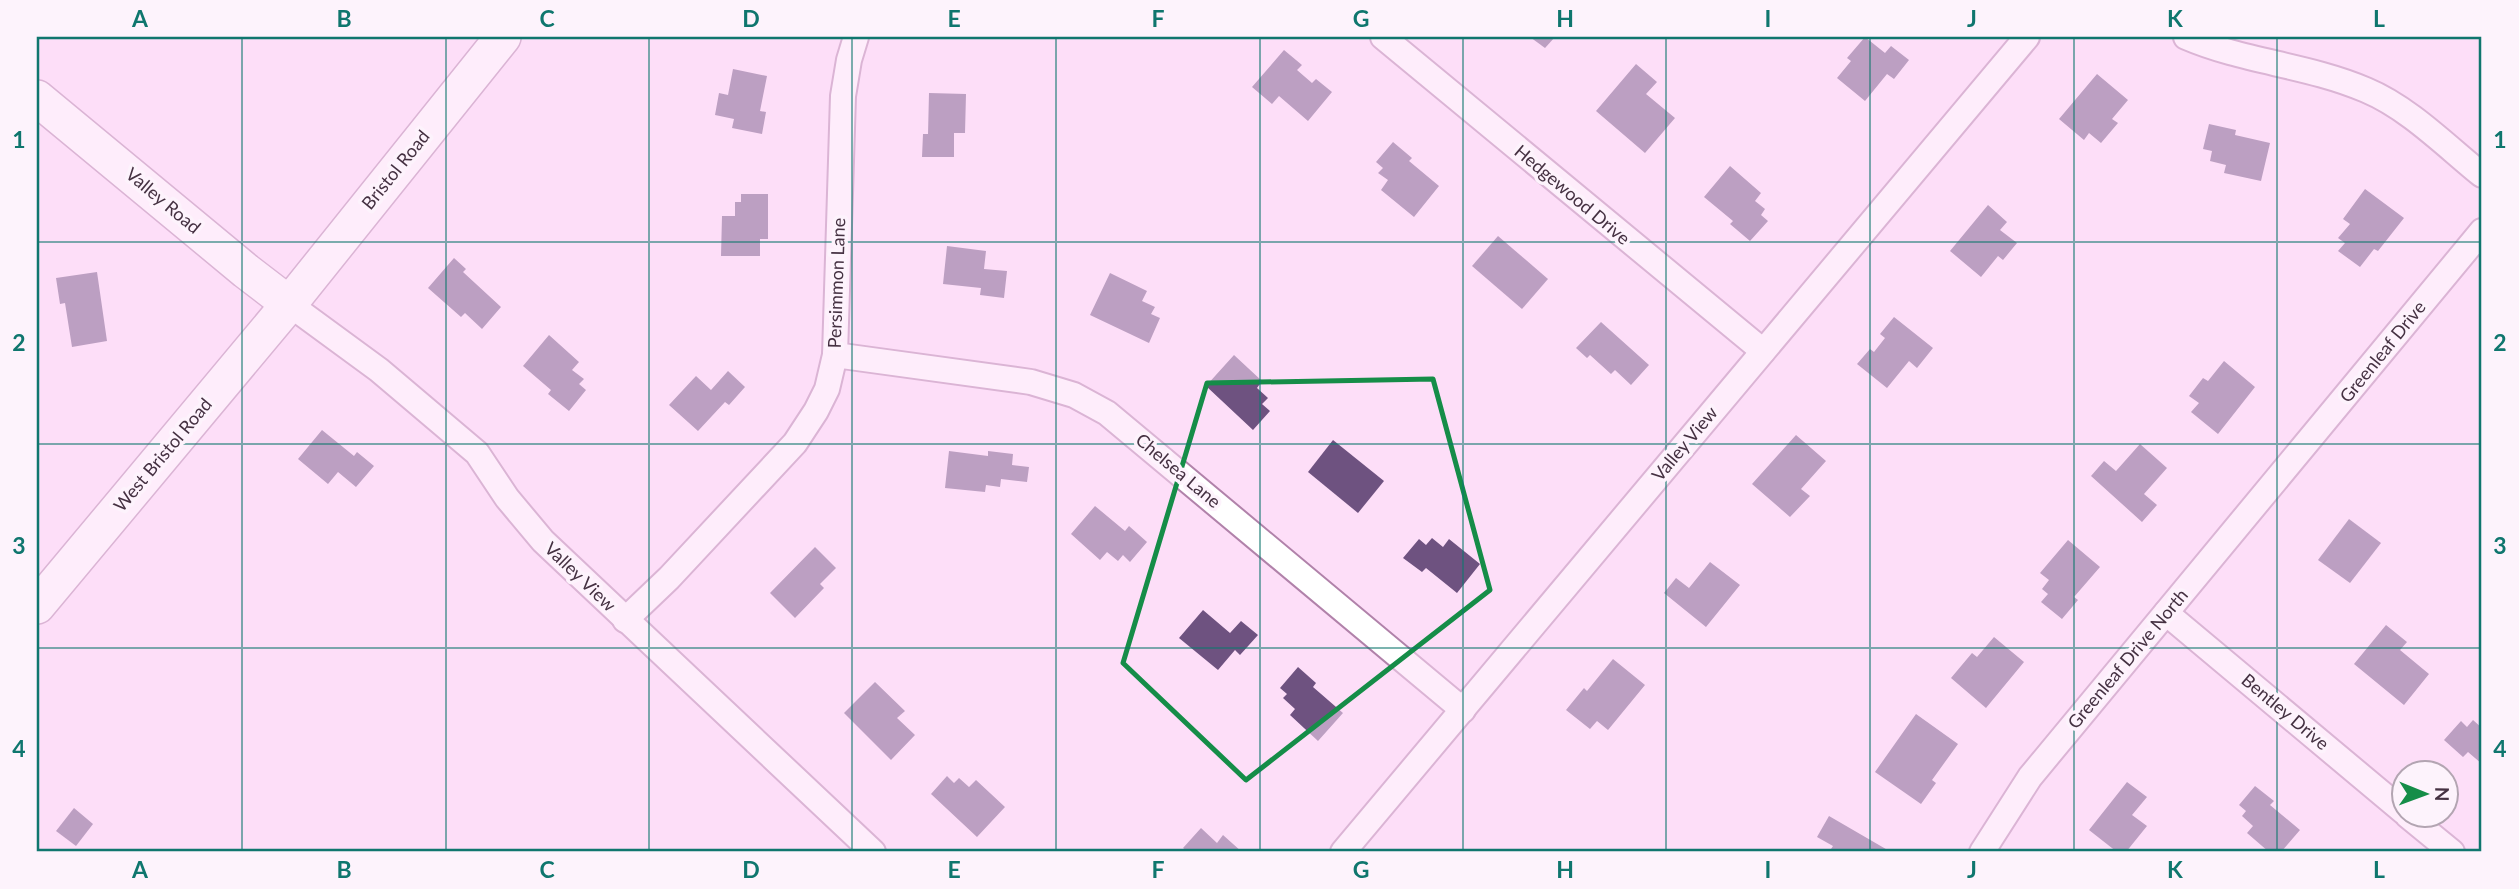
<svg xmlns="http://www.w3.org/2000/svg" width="2519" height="889" font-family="Lato,sans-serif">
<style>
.building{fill:#6e5280}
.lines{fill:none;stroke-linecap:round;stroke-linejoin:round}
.street-casing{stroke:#b182aa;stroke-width:28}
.secondary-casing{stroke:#b182aa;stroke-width:38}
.street{stroke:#fff;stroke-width:24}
.secondary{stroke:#fff;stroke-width:35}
.marked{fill:none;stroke:#158d48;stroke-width:5;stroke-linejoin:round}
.grid{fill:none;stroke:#0f766e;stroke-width:2;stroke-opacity:0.55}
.labels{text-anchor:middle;stroke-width:7;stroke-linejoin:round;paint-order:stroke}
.street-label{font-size:18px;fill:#453142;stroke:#fdf3fc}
.neatline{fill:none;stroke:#0f766e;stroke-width:2.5}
.grid-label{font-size:23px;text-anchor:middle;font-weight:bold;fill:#0f766e}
</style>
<rect width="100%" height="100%" fill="#fddef8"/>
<!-- building -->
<g class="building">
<path d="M1530,37H1555L1545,48Z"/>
<path d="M1865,37L1885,53L1891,46L1909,60L1894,79L1887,74L1865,101L1837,78L1851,61L1847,58Z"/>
<path d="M1284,50L1302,65L1297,70L1312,83L1316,79L1332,92L1308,121L1279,96L1272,104L1252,87Z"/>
<path d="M1636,64L1657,82L1646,94L1675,118L1645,153L1596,111Z"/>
<path d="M733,69L767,76L760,111L766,112L762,134L732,128L734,119L715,115L719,93L728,95Z"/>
<path d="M2097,74L2128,100L2112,119L2118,123L2101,143L2089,133L2084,140L2059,119Z"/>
<path d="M929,93L966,94L965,133H954V157H922L923,134H928Z"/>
<path d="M2209,124L2236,130L2235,135L2270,143L2261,181L2224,173L2226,165L2210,161L2212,151L2203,149Z"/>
<path d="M1393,142L1412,158L1409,161L1439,186L1414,217L1381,190L1388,180L1378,173L1383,168L1376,162Z"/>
<path d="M1730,166L1761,193L1755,201L1765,209L1761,215L1768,221L1750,241L1730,224L1733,221L1704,197Z"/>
<path d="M2365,189L2404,218L2378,251L2374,249L2360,267L2338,251L2345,243L2338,238L2350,224L2343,219Z"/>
<path d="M741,194H768V239H760V256H721L722,216H735V202H741Z"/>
<path d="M1988,205L2007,222L2000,230L2017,243L2003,260L1998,256L1981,277L1950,251Z"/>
<path d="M1498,236L1548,279L1522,309L1472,266Z"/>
<path d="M947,246L986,251L984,269L1007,271L1004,298L980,295L981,288L943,284Z"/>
<path d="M454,258L466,269L463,272L501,307L482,329L465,313L461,317L428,288Z"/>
<path d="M97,272L107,341L72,347L65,303L60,304L56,278Z"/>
<path d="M1110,273L1147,291L1142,301L1155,307L1151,314L1160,318L1149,343L1090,315Z"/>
<path d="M1894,317L1933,348L1917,368L1909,361L1887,388L1857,364L1870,349L1874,352L1885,338L1880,334Z"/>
<path d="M1601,322L1649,365L1631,385L1615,370L1611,374L1590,355L1587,358L1576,348Z"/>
<path d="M549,335L579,362L572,370L584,379L579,384L586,390L569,411L548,394L551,390L523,366Z"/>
<path d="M1234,355L1262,381L1257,388L1268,398L1262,404L1270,411L1253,430L1206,386Z"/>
<path d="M2224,361L2255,387L2218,434L2191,412L2199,403L2189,396L2203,378L2208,381Z"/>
<path d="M728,371L745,387L729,405L725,402L698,431L669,405L696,376L711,390Z"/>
<path d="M322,430L354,456L357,452L374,466L356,487L338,472L328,484L298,459Z"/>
<path d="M1796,435L1826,461L1801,489L1810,496L1790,517L1752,484Z"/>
<path d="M1333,440L1384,481L1358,513L1308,472Z"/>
<path d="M2140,444L2167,468L2144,494L2157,505L2142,522L2091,476L2104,461L2116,471Z"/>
<path d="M949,451L988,456V451L1013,454L1012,465L1029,467L1027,482L1001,479L1000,487L986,485L985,492L945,488Z"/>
<path d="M1095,506L1125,531L1129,526L1147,542L1130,562L1123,555L1118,561L1107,552L1100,560L1071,534Z"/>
<path d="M2349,519L2381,543L2350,583L2318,560Z"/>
<path d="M1432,538L1443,547L1449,539L1480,564L1457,593L1426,568L1422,572L1403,558L1419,539L1426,545Z"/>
<path d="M2068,540L2100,567L2074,597L2078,600L2062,619L2041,602L2048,594L2042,589L2049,580L2040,573Z"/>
<path d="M815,547L836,568L820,584L824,588L795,618L770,593Z"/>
<path d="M1710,562L1740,585L1706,627L1664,593L1676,578L1689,588Z"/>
<path d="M1203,610L1230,633L1241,621L1258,635L1240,655L1235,650L1218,670L1179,638Z"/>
<path d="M2386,625L2407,642L2400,650L2429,674L2404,705L2354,664Z"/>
<path d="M1994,637L2024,662L1986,708L1951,678L1972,653L1977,657Z"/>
<path d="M1613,659L1645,685L1608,730L1597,721L1590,729L1566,710L1584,688L1587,691Z"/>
<path d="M1298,667L1316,683L1313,687L1343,713L1318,741L1290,715L1295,709L1283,698L1287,694L1280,688Z"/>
<path d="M875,682L905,711L897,718L915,735L891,760L844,713Z"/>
<path d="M1916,714L1958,744L1932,780L1936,783L1921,804L1875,772Z"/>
<path d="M2473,720L2482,728V764L2468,752L2463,757L2444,740L2461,721L2467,727Z"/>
<path d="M947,776L954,783L959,778L969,787L976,780L1005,807L977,837L931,794Z"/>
<path d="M2127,782L2147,797L2132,815L2147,826L2126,852H2117L2089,830Z"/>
<path d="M2255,786L2274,801L2270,805L2300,830L2281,852H2269L2247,833L2253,826L2242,816L2246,811L2239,805Z"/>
<path d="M74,808L93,824L76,846L56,831Z"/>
<path d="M1829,816L1891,852H1829L1833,846L1817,837Z"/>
<path d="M1201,828L1217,843L1223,835L1242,852H1188L1183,848Z"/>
</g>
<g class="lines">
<defs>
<g id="street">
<path d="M1383,37L1763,351"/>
<path d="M2186,37C2244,62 2308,65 2366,90C2409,108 2446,146 2482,175"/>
<path d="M289,304L379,370L477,453L507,498L543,541L873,852"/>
<path d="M835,355L1031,382L1074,395L1107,413L1463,710"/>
<path d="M2166,613L2404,812"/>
<path d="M625,620L669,578L795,443L816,411L827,389L835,355L843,96L849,60L856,37"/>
<path d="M2408,816L2452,852"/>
<path d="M1343,852L2027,37"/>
<path d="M1982,852L2030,777L2482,231"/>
</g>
<g id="secondary">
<path d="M37,98L246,271L289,304"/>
<path d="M37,606L289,304L503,37"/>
</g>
</defs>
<!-- street casing -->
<use href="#street" class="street-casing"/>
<!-- secondary casing -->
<use href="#secondary" class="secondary-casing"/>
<!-- street -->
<use href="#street" class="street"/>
<!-- secondary -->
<use href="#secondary" class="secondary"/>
</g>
<!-- marked area -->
<path d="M0 0H2519V889H0ZM1433,379L1490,590L1246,780L1123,663L1207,383Z" fill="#fddef8" fill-opacity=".55" fill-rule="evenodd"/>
<path class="marked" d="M1433,379L1490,590L1246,780L1123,663L1207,383Z"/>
<!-- grid -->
<path class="grid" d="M242,37V852M446,37V852M649,37V852M852,37V852M1056,37V852M1260,37V852M1463,37V852M1666,37V852M1870,37V852M2074,37V852M2277,37V852M37,242H2482M37,444H2482M37,648H2482"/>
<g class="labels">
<!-- street labels -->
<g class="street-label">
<text transform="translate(396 170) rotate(-51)" y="6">Bristol Road</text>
<text transform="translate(1572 195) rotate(40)" y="6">Hedgewood Drive</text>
<text transform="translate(163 201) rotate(40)" y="6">Valley Road</text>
<text transform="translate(837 283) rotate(-88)" y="6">Persimmon Lane</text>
<text transform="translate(2383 352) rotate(-51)" y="6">Greenleaf Drive</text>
<text transform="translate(1685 444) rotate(-50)" y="6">Valley View</text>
<text transform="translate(163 455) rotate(-50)" y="6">West Bristol Road</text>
<text transform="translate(1178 471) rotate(40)" y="6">Chelsea Lane</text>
<text transform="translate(580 577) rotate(44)" y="6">Valley View</text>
<text transform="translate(2128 659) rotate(-50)" y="6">Greenleaf Drive North</text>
<text transform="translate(2285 712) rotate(40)" y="6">Bentley Drive</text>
</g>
</g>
<!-- border -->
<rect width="2519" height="889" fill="none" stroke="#fdf3fc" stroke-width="77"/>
<!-- north arrow -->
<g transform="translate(2425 794) rotate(91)"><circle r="33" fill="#fdf3fc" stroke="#b3a5b2" stroke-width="2"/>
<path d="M0-5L12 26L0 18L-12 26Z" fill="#158d48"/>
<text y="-10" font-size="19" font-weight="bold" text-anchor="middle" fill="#453142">N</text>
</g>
<rect x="38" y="38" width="2442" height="812" class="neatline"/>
<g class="grid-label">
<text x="140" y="27">A</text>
<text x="344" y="27">B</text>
<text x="547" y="27">C</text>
<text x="751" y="27">D</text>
<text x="954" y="27">E</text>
<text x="1158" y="27">F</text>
<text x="1361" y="27">G</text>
<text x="1565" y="27">H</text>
<text x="1768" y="27">I</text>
<text x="1972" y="27">J</text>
<text x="2175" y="27">K</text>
<text x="2379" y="27">L</text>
<text x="19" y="148">1</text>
<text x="2500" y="148">1</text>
<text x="19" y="351">2</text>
<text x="2500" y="351">2</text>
<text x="19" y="554">3</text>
<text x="2500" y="554">3</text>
<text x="19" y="757">4</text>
<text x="2500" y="757">4</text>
<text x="140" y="878">A</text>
<text x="344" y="878">B</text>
<text x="547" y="878">C</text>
<text x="751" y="878">D</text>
<text x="954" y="878">E</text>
<text x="1158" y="878">F</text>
<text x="1361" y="878">G</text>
<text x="1565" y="878">H</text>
<text x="1768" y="878">I</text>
<text x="1972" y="878">J</text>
<text x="2175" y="878">K</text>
<text x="2379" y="878">L</text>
</g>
</svg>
